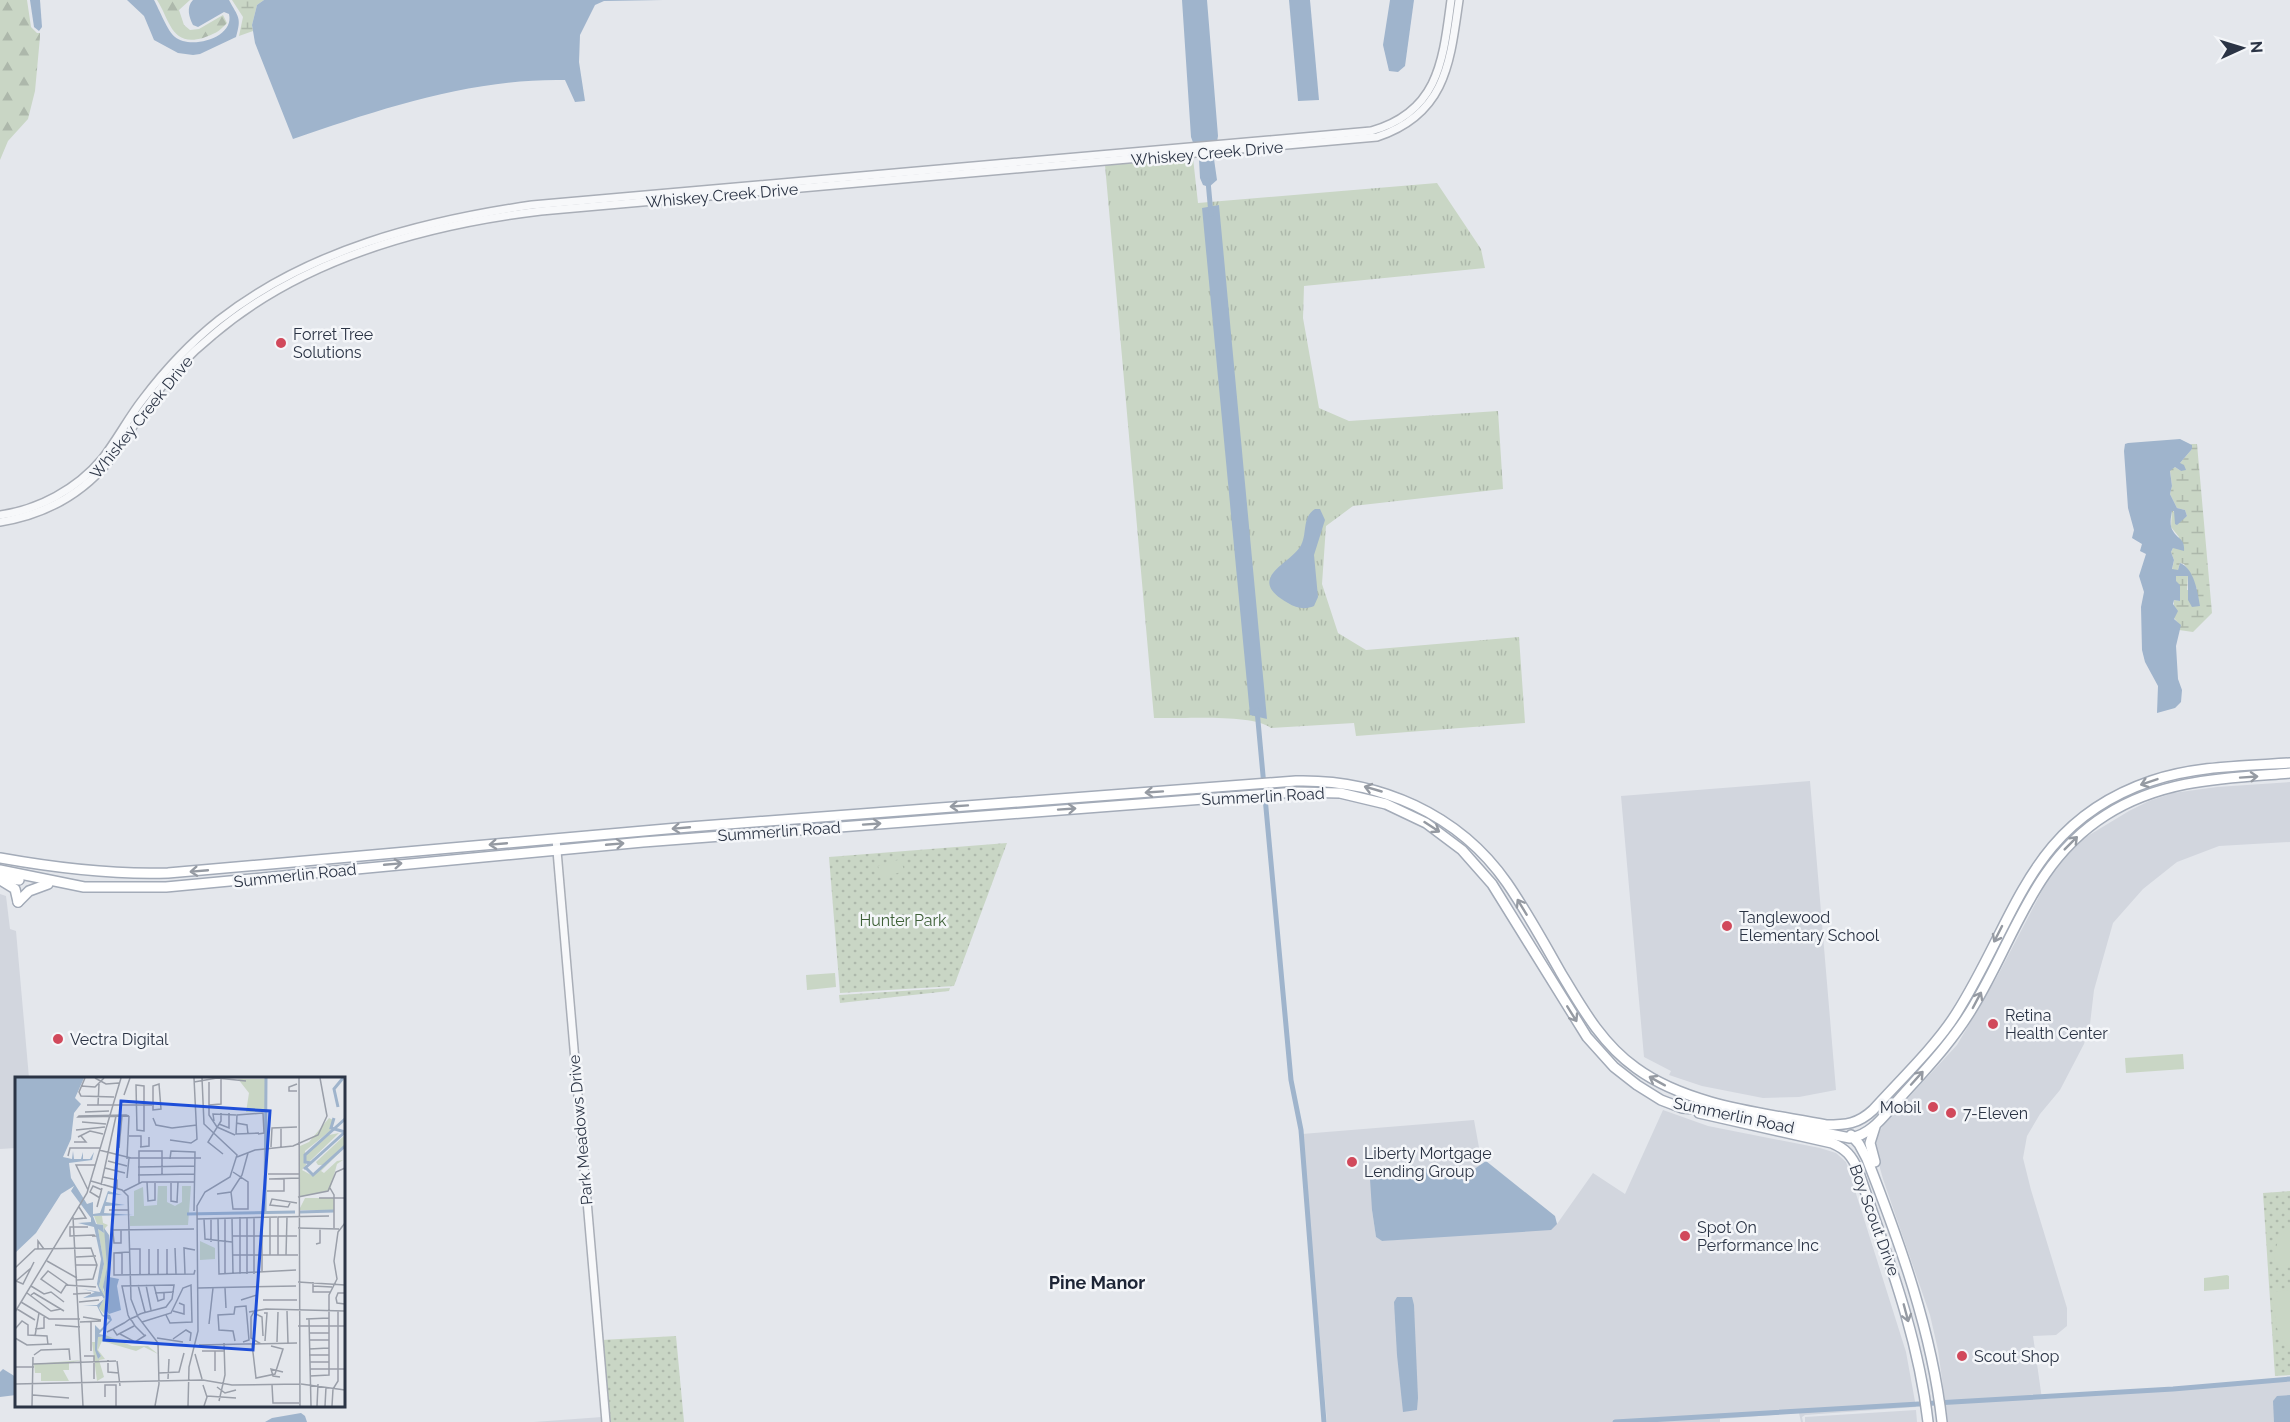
<svg xmlns="http://www.w3.org/2000/svg" width="2290" height="1422" font-family="Raleway,sans-serif">
<style>
.built{fill:#d2d6de;fill-rule:evenodd}
.grass{fill:url(#grass-tufts)}
.forest{fill:url(#forest-firs)}
.wetland{fill:url(#wetland-marsh)}
.park{fill:url(#park-dots)}
.pitch{fill:#c9d6c5}
.water{fill:#9fb4cc}
.lines{fill:none;stroke-linecap:round;stroke-linejoin:round}
.canal{stroke:#9fb4cc;stroke-width:5}
.tertiary-casing{stroke:#a9aeb7;stroke-width:10}
.primary-casing{stroke:#a3abb8;stroke-width:12}
.tertiary{stroke:#f7f8fa;stroke-width:7}
.primary{stroke:#fff;stroke-width:9}
.oneway{stroke:#959aa2}
.poi-dot{fill:#d1495b;stroke:#f4f6f9;stroke-width:2}
.labels{text-anchor:middle;stroke-width:5;stroke-linejoin:round;paint-order:stroke}
.street-label{font-size:16px;fill:#2b3445;stroke:#f4f6f9}
.poi-label{font-size:16px;fill:#2b3445;stroke:#f4f6f9;text-anchor:start}
.park-label{font-size:16px;fill:#3f6138;stroke:#f4f6f9}
.neighbourhood-label{font-size:18px;font-weight:bold;fill:#1d2536;stroke:#f4f6f9}
.inset-river{fill:none;stroke:#9fb4cc;stroke-width:3}
.inset-road{fill:none;stroke:#9a9fa9;stroke-width:1.5}
.view{fill:#1d4ed8;fill-opacity:0.15;stroke:#1d4ed8;stroke-width:3}
.inset-edge{fill:none;stroke:#2b3445;stroke-width:3}
</style>
<defs>
<pattern id="grass-tufts" width="24" height="20" patternUnits="userSpaceOnUse" patternTransform="scale(1.5)"><rect width="24" height="20" fill="#c9d6c5"/><path d="M3 7l-1-3M5 7V3M7 7l1-3M15 17l-1-3M17 17v-4M19 17l1-3" fill="none" stroke="#adb8ab"/></pattern>
<pattern id="forest-firs" width="22" height="20" patternUnits="userSpaceOnUse" patternTransform="scale(1.5)"><rect width="22" height="20" fill="#c9d6c5"/><path d="M5 1l3.5 6h-7zM16 11l3.5 6h-7z" fill="#adb8ab"/></pattern>
<pattern id="wetland-marsh" width="20" height="14" patternUnits="userSpaceOnUse" patternTransform="scale(1.5)"><rect width="20" height="14" fill="#c9d6c5"/><path d="M1 5h8M5 5V1M11 12h8M15 12V8" fill="none" stroke="#adb8ab"/></pattern>
<pattern id="park-dots" width="8" height="8" patternUnits="userSpaceOnUse" patternTransform="scale(1.5)"><rect width="8" height="8" fill="#c9d6c5"/><path d="M2 2h.1M6 6h.1" fill="none" stroke="#adb8ab" stroke-width="1.8" stroke-linecap="round"/></pattern>
</defs>
<rect width="100%" height="100%" fill="#e4e7ec"/>
<!-- built -->
<g class="built">
<path d="M1810,781L1836,1090L1799,1097L1763,1098L1702,1086L1669,1075L1671,1071L1644,1057L1621,796Z"/>
<path d="M2290,782V842L2219,846L2177,862L2143,889L2113,923L2094,990L2090,1024L2084,1044L2060,1090L2040,1114L2027,1136L2023,1158L2031,1190L2067,1308V1326L2056,1335L2033,1336L2042,1399L2290,1379V1422H1948L1938,1350L1930,1315L1883,1179L1875,1150L1878,1134L1884,1124L1957,1045L1998,975L2048,879L2070,851L2086,837L2129,811L2149,801L2173,793L2217,787Z"/>
<path d="M0,894L6,896L10,929L16,931L29,1078H16V1148L0,1149Z"/>
<path d="M1663,1110L1708,1126L1820,1148L1836,1153L1846,1162L1906,1352L1916,1407L1805,1415L1802,1417L1803,1422H1801L1799,1413L1720,1419V1422H1327L1302,1134L1474,1120L1482,1164L1473,1170L1448,1171L1434,1167L1419,1171L1374,1175L1372,1210L1376,1237L1382,1241L1557,1224L1593,1173L1625,1194ZM1397,1332L1416,1357L1415,1365L1397,1355Z"/>
<path d="M1916,1410L1917,1422H1805V1417Z"/>
<path d="M602,1417V1422H534Z"/>
</g>
<!-- grass -->
<path class="grass" d="M1193,158L1198,203L1437,183L1481,249L1485,268L1304,286L1303,318L1319,408L1349,421L1498,411L1503,489L1353,506L1326,526L1322,584L1338,633L1366,650L1519,637L1525,723L1356,736L1354,723L1271,728C1253,713 1179,719 1154,718L1105,165Z"/>
<!-- forest -->
<g class="forest">
<path d="M0,0H27L31,27L37,33H40V37L35,91L28,119L8,141L0,160Z"/>
<path d="M157,0H190L179,10L184,25L190,30L199,29L223,15L227,23C219,32 214,34 203,38C171,47 170,20 157,0Z"/>
</g>
<!-- wetland -->
<g class="wetland">
<path d="M232,0H264L257,5L252,25L253,31L239,36L243,17Z"/>
<path d="M2191,444H2197L2212,613L2193,632L2179,630L2180,625L2174,618V600L2180,601L2175,576H2188L2187,590L2197,589C2191,580 2192,575 2184,564L2180,563L2178,570H2172L2174,560L2171,552L2179,537L2171,527L2172,510L2175,513V524L2187,516L2185,510L2177,508L2170,494L2172,486L2170,470L2175,467L2181,471L2180,463L2192,449Z"/>
</g>
<!-- park -->
<g class="park">
<path d="M1007,843L954,986L840,993L829,857Z"/>
<path d="M950,988L949,991L840,1003L839,995Z"/>
<path d="M2290,1191V1375L2275,1376L2263,1193Z"/>
<path d="M676,1336L684,1422H609L601,1340Z"/>
</g>
<!-- pitch -->
<g class="pitch">
<path d="M901,859L904,871L882,878L878,866Z"/>
<path d="M835,973L836,987L807,990L806,975Z"/>
<path d="M2183,1054L2184,1069L2126,1073L2125,1058Z"/>
<path d="M2290,1224V1266H2274C2274,1249 2278,1236 2290,1224Z"/>
<path d="M2227,1275L2229,1276V1289L2204,1291V1278Z"/>
<path d="M2290,1290V1350L2278,1333L2271,1292Z"/>
</g>
<!-- water -->
<g class="water">
<path d="M30,0H40L42,27L39,31L34,27Z"/>
<path d="M127,0H154C159,9 168,32 175,37C190,50 235,38 229,14L224,12L198,27L193,25C189,17 186,7 193,0H229C238,17 242,17 236,37L200,54L193,55L178,53L154,40L144,16Z"/>
<path d="M264,0H663L604,1L595,5L580,35L579,62L585,101L575,102L565,80C472,78 380,109 293,139L255,43L252,25L257,5Z"/>
<path d="M1182,0H1207L1218,136L1214,159L1217,180L1209,187L1203,185L1200,178L1199,159L1191,137Z"/>
<path d="M1289,0H1310L1319,100L1298,101Z"/>
<path d="M1390,0H1414L1405,66L1398,72L1389,71L1383,45Z"/>
<path d="M1219,205L1267,719L1250,715L1202,208Z"/>
<path d="M2180,439L2192,445V449L2180,463L2184,465L2186,470L2181,471L2175,467L2170,471L2172,486L2170,494L2177,508L2185,510L2187,516L2177,525L2175,524L2174,511H2172C2171,517 2169,525 2173,531C2178,540 2185,538 2184,551L2173,548L2171,552L2174,560L2172,569L2178,570L2180,563C2194,568 2198,593 2200,606L2192,607L2188,600V576H2176V581L2180,585V601L2174,600L2173,604L2178,611L2174,619L2181,625L2176,646L2178,679L2182,690L2181,702L2175,708L2157,713L2158,686L2145,662L2142,650L2141,607L2144,592L2139,576L2146,554L2140,551L2142,544L2132,538L2134,530L2128,508L2124,451L2125,444L2128,443Z"/>
<path d="M1315,509H1320L1325,520L1314,555L1318,597L1314,606C1305,610 1296,608 1288,603C1245,579 1288,565 1300,547C1308,535 1301,518 1315,509Z"/>
<path d="M1486,1161L1555,1216L1557,1224L1551,1230L1382,1241L1376,1237L1372,1210L1370,1179L1374,1175L1419,1171L1434,1167L1448,1171L1473,1170Z"/>
<path d="M1397,1297H1412L1414,1305L1418,1398L1417,1410L1403,1412L1397,1355L1394,1302Z"/>
<path d="M3,1369L16,1377V1395L0,1397V1372Z"/>
<path d="M2290,1395V1422H2274L2273,1401L2277,1396Z"/>
<path d="M301,1413L305,1416L307,1422H265L272,1418Z"/>
</g>
<g class="lines">
<!-- canal -->
<g class="canal">
<path d="M1208,181L1211,214"/>
<path d="M1257,710L1291,1080L1301,1130L1324,1422"/>
<path d="M1615,1422L2173,1389L2290,1379"/>
</g>
<defs>
<g id="tertiary">
<path d="M0,515C38,510 77,489 102,459C117,440 128,418 143,399C165,370 190,343 219,320C308,250 422,221 532,205L1371,131C1439,112 1443,60 1451,0"/>
<path d="M0,522C43,515 81,495 109,461C123,444 134,423 148,405C166,379 188,355 213,335C303,258 426,225 541,211L1377,137C1446,114 1450,63 1459,0"/>
<path d="M556,839L606,1422"/>
</g>
<g id="primary">
<path d="M0,858C56,868 111,875 168,873L689,827L1296,781C1379,779 1459,814 1507,883C1527,912 1544,943 1561,973C1582,1008 1602,1044 1636,1068C1688,1106 1764,1113 1826,1125C1846,1125 1858,1124 1873,1110C1899,1081 1935,1047 1956,1014C2017,918 2028,823 2151,781C2195,766 2244,766 2290,763"/>
<path d="M0,870L84,887H166L643,842L1296,792L1340,793L1386,804L1426,823L1462,850L1492,884L1587,1037L1614,1067L1637,1085L1661,1100L1682,1108L1710,1110L1850,1138C1872,1135 1885,1114 1899,1099C1925,1070 1953,1041 1973,1007C2015,938 2033,861 2106,815C2162,779 2226,778 2290,773"/>
<path d="M0,877L19,880"/>
<path d="M2,881L15,889L18,902"/>
<path d="M18,902L29,891L48,884"/>
<path d="M1699,1113L1832,1143C1846,1149 1852,1156 1858,1170C1886,1253 1918,1334 1928,1422"/>
<path d="M1851,1135L1859,1144L1867,1159C1900,1243 1932,1332 1942,1422"/>
<path d="M1875,1162L1870,1143L1875,1127"/>
</g>
</defs>
<!-- tertiary casing -->
<use href="#tertiary" class="tertiary-casing"/>
<!-- primary casing -->
<use href="#primary" class="primary-casing"/>
<!-- tertiary -->
<use href="#tertiary" class="tertiary"/>
<!-- primary -->
<use href="#primary" class="primary"/>
</g>
<!-- one-way arrows -->
<defs><path id="oneway-shaft" d="M-6 0H5M1.5-3L5.5 0L1.5 3" fill="none" stroke-width="1.6" stroke-linecap="round" stroke-linejoin="round" transform="scale(1.5)"/></defs>
<g class="oneway">
<use href="#oneway-shaft" transform="translate(2249 777) rotate(-4)"/>
<use href="#oneway-shaft" transform="translate(2149 782) rotate(161)"/>
<use href="#oneway-shaft" transform="translate(1373 789) rotate(-164)"/>
<use href="#oneway-shaft" transform="translate(1154 792) rotate(176)"/>
<use href="#oneway-shaft" transform="translate(959 806) rotate(176)"/>
<use href="#oneway-shaft" transform="translate(1067 809) rotate(-4)"/>
<use href="#oneway-shaft" transform="translate(872 824) rotate(-4)"/>
<use href="#oneway-shaft" transform="translate(1432 827) rotate(33)"/>
<use href="#oneway-shaft" transform="translate(681 828) rotate(175)"/>
<use href="#oneway-shaft" transform="translate(2071 843) rotate(-45)"/>
<use href="#oneway-shaft" transform="translate(498 844) rotate(175)"/>
<use href="#oneway-shaft" transform="translate(615 844) rotate(-5)"/>
<use href="#oneway-shaft" transform="translate(393 864) rotate(-5)"/>
<use href="#oneway-shaft" transform="translate(199 871) rotate(175)"/>
<use href="#oneway-shaft" transform="translate(1522 907) rotate(-121)"/>
<use href="#oneway-shaft" transform="translate(1998 934) rotate(117)"/>
<use href="#oneway-shaft" transform="translate(1977 1000) rotate(-62)"/>
<use href="#oneway-shaft" transform="translate(1572 1014) rotate(58)"/>
<use href="#oneway-shaft" transform="translate(1917 1078) rotate(-48)"/>
<use href="#oneway-shaft" transform="translate(1657 1081) rotate(-151)"/>
<use href="#oneway-shaft" transform="translate(1906 1313) rotate(75)"/>
</g>
<!-- markers -->
<g class="poi-dot">
<circle cx="281" cy="343" r="6"/>
<circle cx="1727" cy="926" r="6"/>
<circle cx="1993" cy="1024" r="6"/>
<circle cx="58" cy="1039" r="6"/>
<circle cx="1933" cy="1107" r="6"/>
<circle cx="1951" cy="1113" r="6"/>
<circle cx="1352" cy="1162" r="6"/>
<circle cx="1685" cy="1236" r="6"/>
<circle cx="1962" cy="1356" r="6"/>
</g>
<g class="labels">
<!-- street labels -->
<g class="street-label">
<text transform="translate(1207 153) rotate(-5)" y="6">Whiskey Creek Drive</text>
<text transform="translate(722 195) rotate(-5)" y="6">Whiskey Creek Drive</text>
<text transform="translate(141 417) rotate(-51)" y="6">Whiskey Creek Drive</text>
<text transform="translate(1263 796) rotate(-3)" y="6">Summerlin Road</text>
<text transform="translate(779 831) rotate(-4)" y="6">Summerlin Road</text>
<text transform="translate(295 875) rotate(-6)" y="6">Summerlin Road</text>
<text transform="translate(1734 1115) rotate(12)" y="6">Summerlin Road</text>
<text transform="translate(580 1130) rotate(-95)" y="6">Park Meadows Drive</text>
<text transform="translate(1875 1220) rotate(70)" y="6">Boy Scout Drive</text>
</g>
<!-- poi labels -->
<g class="poi-label">
<text x="293" y="340">Forret Tree<tspan x="293" dy="18">Solutions</tspan></text>
<text x="1739" y="923">Tanglewood<tspan x="1739" dy="18">Elementary School</tspan></text>
<text x="2005" y="1021">Retina<tspan x="2005" dy="18">Health Center</tspan></text>
<text x="70" y="1045">Vectra Digital</text>
<text x="1921" y="1113" text-anchor="end">Mobil</text>
<text x="1963" y="1119">7-Eleven</text>
<text x="1364" y="1159">Liberty Mortgage<tspan x="1364" dy="18">Lending Group</tspan></text>
<text x="1697" y="1233">Spot On<tspan x="1697" dy="18">Performance Inc</tspan></text>
<text x="1974" y="1362">Scout Shop</text>
</g>
<!-- park labels -->
<g class="park-label">
<text x="903" y="926">Hunter Park</text>
</g>
<!-- neighbourhood labels -->
<g class="neighbourhood-label">
<text x="1097" y="1289">Pine Manor</text>
</g>
</g>
<!-- overview -->
<g transform="translate(15 1077)">
<rect width="330" height="330" fill="#e4e7ec"/>
<path d="M314,41L318,43L315,54L290,74L291,88L287,93L298,99L326,74L306,94L309,96L322,84L328,83L322,87L315,113L285,120V69L294,65ZM324,56L294,85H291V78L314,58ZM330,58V68L308,88H303L301,85ZM143,109H152V125L160,129L167,125V109H176L173,148L115,149V139H119V114L128,110L129,129L142,128ZM67,283L54,286V293H48L54,304H26V296H20L19,287Z" fill="#c9d6c5"/>
<path d="M93,259L117,269H133L143,277L129,270L121,274L87,264L83,273L90,282L84,283L89,300L82,304L77,265H80L83,282L86,279L82,274L83,260Z" fill="#c9d6c5"/>
<path d="M79,139H87L88,146L93,148L90,151L92,190L88,213L92,219V236L95,238L91,239L84,231L90,220L84,209L89,187L83,152L89,156L88,148L82,147Z" fill="#c9d6c5"/>
<path d="M223,2H250V35H231L234,16ZM290,121H319V133H284ZM185,164L200,171V182L185,183Z" fill="#c9d6c5"/>
<path d="M0,1H69L60,21L66,27L59,36L56,62L48,80L57,82L58,74L59,82H66L68,75V82H75L79,75L77,83L54,86L56,101L72,127L78,125V137L85,136L93,114L107,118L93,117L91,125L110,128L90,129L89,136L118,138L78,139L81,147L88,148L89,156L83,152L89,187L84,209L90,220L84,231L88,238H95L97,243L84,257L93,259L83,260L82,273L86,279L83,282L80,273V248L85,253L95,243L87,239L82,229H68L82,228L89,222L87,219L68,221L80,215L67,212L85,215L82,207L86,182L79,150L63,146L76,145V141L56,114L59,109L46,117L21,156L0,176ZM89,151L94,158V200L104,202L102,209L106,233L94,237L90,232L92,224L88,210L92,190Z" fill="#9fb4cc"/>
<path class="inset-river" d="M323,30L319,12L328,1M319,41L316,51L330,55M296,86L290,85V78L330,42M291,91L298,98L330,69M289,92L330,55M250,135L251,1M285,135L319,134M172,137L280,135"/>
<path class="inset-road" d="M70,1L64,15L66,19L99,20M80,1L91,7L104,6M284,1L285,329M179,5L202,1L231,4M194,5V38L202,50M144,7L146,32L138,33V9ZM121,8L129,9V54L122,53ZM66,9L80,10L89,1M282,14H274V10L282,7M109,18L115,1M72,28H137M83,28L84,7M194,28L206,27V2M70,35L94,34M206,36V44L193,65L208,77M111,38L114,39L63,40L64,39ZM138,41L141,48L157,51M199,44L198,37L221,38M67,45L91,47M221,46L232,48L233,57M204,47L214,51V36M202,50L220,58M266,50V71M157,51L182,48M61,53L90,50M243,57L249,56L248,36L222,38L221,57L244,56M114,59H126V70M63,60L75,54L88,57M155,63L176,66L182,62L179,1M59,65H71L66,59M125,70L134,69V60M256,70L257,51L282,50M104,71L107,39M84,73L116,81H186M53,79L55,71H85M222,80L240,73L278,69L303,58L312,39L305,1M112,82L114,39M155,82L156,74L180,75L179,134M93,84L112,89M123,90L180,89M90,91L110,96M253,97H284M123,98L180,97M88,100L102,103V111M112,101L114,81M254,102L284,101M76,104L107,113L113,119L116,222L123,240L143,266L144,307L140,329M132,105L133,124L140,123V106M124,106V74H147V98M156,106V124L162,125L163,105M86,108L101,39M315,111L319,118V151M73,113L61,88H80M109,114L127,105H180M252,114H269V102M216,115L218,132H233V105L218,95M202,117L216,115L227,98L233,76M283,120L313,114L321,95L330,91M85,121L75,115L78,109L87,113M304,121H330M275,126L273,130L255,128L257,122L282,126M82,130L87,111M94,133H114M58,140L68,329M210,141V197M217,141L218,197M59,142L71,141L64,130M182,142L262,140M189,142L190,162L217,165M196,142V165M203,142L204,197L281,193M97,145L99,166H106V153M73,150H55V159L79,158L80,159H77M283,151L324,152M98,153L179,152M217,159H282M301,167L305,166V151M160,171L161,197M23,172V164L29,172M115,172H125V197M134,172V197M143,172V197M152,172V197M107,175V197M114,175L99,176V198L179,197L180,193M218,178H283M255,178V140M263,178V140L314,139M271,178L272,140M61,180L81,179M32,184L62,201M61,188H82M0,191L20,172L76,171L82,188L78,202L62,203M16,191L1,204L8,207L19,185M247,194V140M170,197L169,171L180,173M225,197V140M232,197V140M239,197V140M283,205L330,208M298,205V215H315M53,208L33,194L26,202L46,216L51,208L81,210M123,208L130,235M131,208L136,233M139,208L143,224L149,222V215M16,209L29,217L36,215L49,225M298,209L317,210M183,211L281,209M210,211L211,231M12,216L36,234L46,232M140,216L159,215M330,216H323L321,221L322,226L330,227M58,217L76,216M16,218L19,216L49,234M226,223L242,218V210M248,223H282M6,225L34,242H65M64,225L84,223M2,232L20,243M240,233L236,240V261L246,267M158,234L169,237V228L164,226M272,234L273,266M0,235L72,116L106,1M234,235L251,232L330,234M249,236H252L250,264M241,237L247,240L248,259M68,240L86,243M291,242L314,241M294,242L296,329M76,244V274M65,245L86,244M127,245L156,236L168,211L176,208L177,245L155,246L151,238M194,247L198,211M40,248L65,250M283,249H330M0,252L7,244L13,248V258L32,259L33,268M20,252L29,251V240M98,252L102,258L119,249M92,255L98,252L109,246L115,242L122,239L123,238L125,237L128,236L151,230L157,222L159,208L107,209L113,238L115,242L117,244L120,249L130,259M294,256H314M105,257L120,265L131,258M20,259L24,236M0,261L12,268L37,267M142,261L168,265M158,262L171,253L176,256L175,264M294,263H314M220,264L218,254L204,253L203,238L219,237L220,230L231,229L234,263L228,265M262,265L263,235M237,267L241,301L260,297L268,272L256,269M184,268L282,266M294,272L314,271M187,274H209M200,274V294M180,277L187,302M19,278L26,273L54,272L55,283M294,278H314M69,279H79V302M93,283V295L104,296M102,284L105,309M295,285H314M18,287L101,284M0,290H19M295,292H330M144,296L164,295L169,276M295,299L314,298V218L322,202L319,184L323,155L330,146M265,300L258,299L256,292L268,295M153,302L154,282M0,307L188,303L217,308L285,307M286,307L330,313M188,308L192,320L189,329M257,308L258,326H284M202,310L210,316L221,313M18,318L54,321M192,319L221,321M90,320V308H101V329M204,324L210,298L209,266M17,329L18,280M173,329L174,290L183,254L182,129L190,115L215,100L222,78L189,47L187,1M302,329L303,307M310,329L311,310M317,329L318,312L323,304V234"/>
<path class="view" d="M106,24L255,34L238,273L89,263Z"/>
<rect width="330" height="330" class="inset-edge"/>
</g>
<!-- north arrow -->
<g transform="translate(2242 48) rotate(86)" stroke="#f4f6f9" stroke-width="4.5" paint-order="stroke">
<path d="M0-4.5L10 22L0 15L-10 22Z" fill="#2b3445"/>
<text y="-9" font-size="16" font-weight="bold" text-anchor="middle" fill="#2b3445">N</text>
</g>
</svg>
